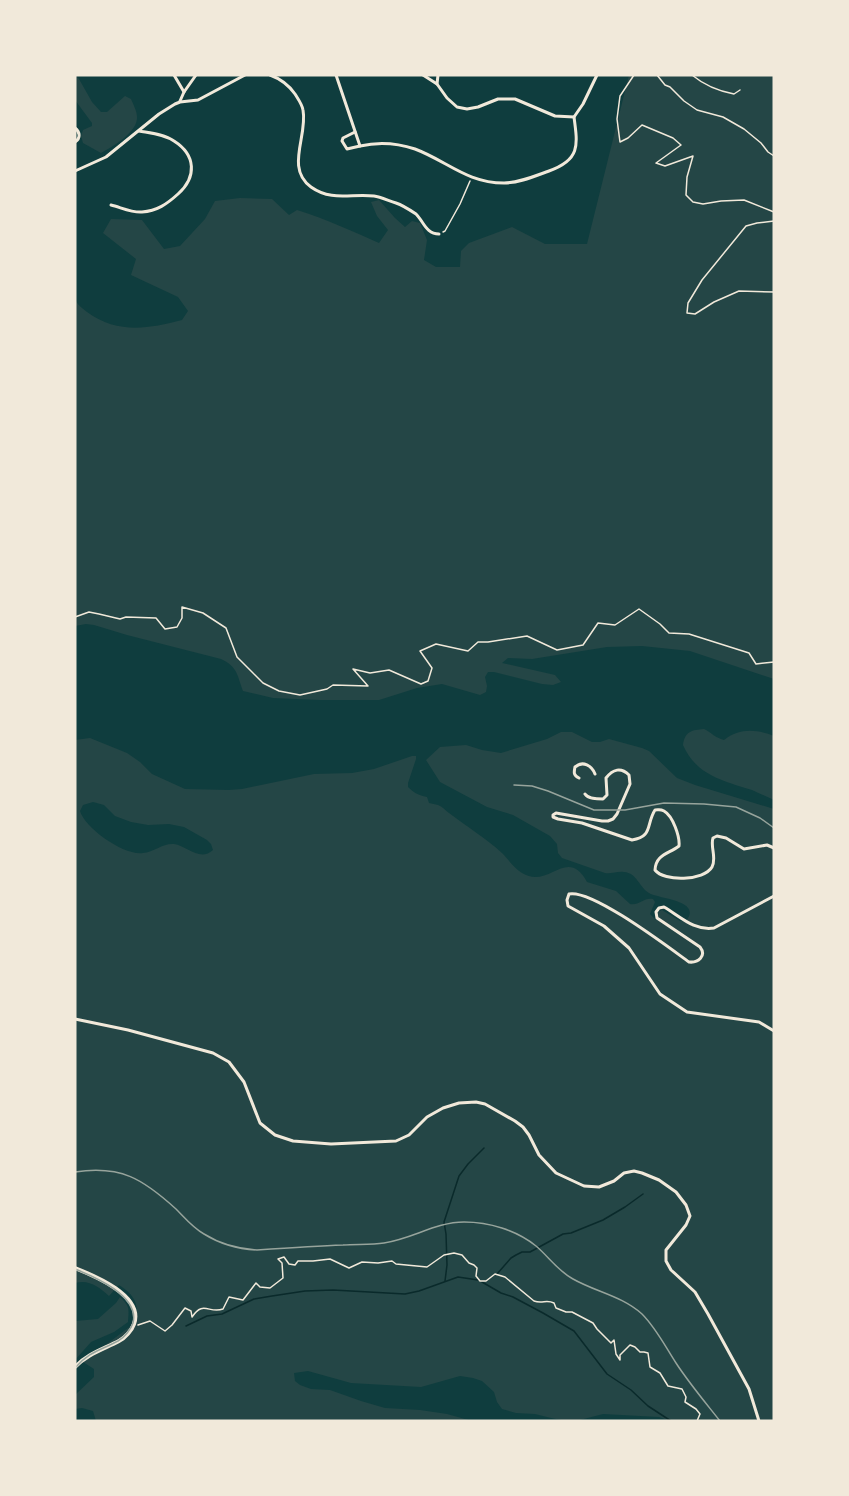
<svg xmlns="http://www.w3.org/2000/svg" width="849" height="1496" font-family="'IBM Plex Sans',sans-serif">
<style>
.green{fill:#244646;fill-rule:evenodd}
.lines{fill:none;stroke-linecap:round;stroke-linejoin:round}
.stream{stroke:#0a2a2b;stroke-width:1.5}
.path{stroke:#f1e9da;stroke-width:1.5}
.minor{stroke:#f1e9da;stroke-width:3}
.tertiary{stroke:#f1e9da;stroke-width:4}
.tram{stroke:#97a49c;stroke-width:1.5}
</style>
<rect width="100%" height="100%" fill="#0f3d3e"/>
<!-- green -->
<g class="green">
<path d="M75,75L79,79L92,102L101,112H107L125,96L131,99C133,104 137,111 137,117C138,132 112,147 101,153L83,143L81,136L83,130L92,126V123L75,100Z"/>
<path d="M629,75H774V679L690,651L642,646L607,647L532,659L508,658L502,663L555,675L561,682L553,685L542,684L494,672H488L485,677L487,686L486,692L480,695L442,684L417,688L379,700H320L273,698L243,691C237,675 238,667 221,659L127,635L94,625L86,624L75,626V298C77,305 81,307 87,312C117,334 148,329 182,320L188,311L178,297L131,275L136,259L103,233L111,219L142,220L164,249L180,246L205,219L215,201L240,198L272,199L289,215L297,210C326,219 352,231 379,243L388,230L377,216L371,202L379,200L395,218L405,227L412,221L420,223L427,240L424,260L436,267H460L461,251L469,243L512,227L545,244H587Z"/>
<path d="M704,729C711,732 715,738 724,740C739,728 756,729 774,736V800C767,797 759,793 752,790C723,781 696,775 683,745C685,731 692,730 704,729Z"/>
<path d="M561,732H572L592,742H600L609,739L642,748L649,751L677,778L695,785L774,809V1421H671L659,1417L603,1414L580,1420L566,1421L551,1418L535,1414L516,1413L502,1409L497,1402L494,1392L482,1381L473,1378L460,1376L421,1387L351,1383L308,1371L294,1373L295,1381L300,1385L311,1389L330,1390L361,1401L385,1408L420,1410L447,1414L472,1421H96L93,1411L82,1408L75,1409V1395L94,1377V1369L83,1362L136,1322C139,1304 135,1295 119,1285L109,1296C99,1287 89,1279 75,1283V740L90,738L127,753L140,762L152,774L185,789L229,790L242,789L314,774L352,773L374,769L412,756H416V759L408,783V787C414,793 418,795 427,797L429,803C432,804 435,804 438,805C443,807 446,811 449,813C467,827 486,838 502,853C508,859 514,868 522,873C549,890 567,845 587,882L616,891L630,904C639,906 644,897 653,899L655,902L650,914L656,920H659L658,912L662,910L680,921H686C703,900 658,899 649,893C639,887 637,873 624,872C618,871 611,874 605,873L562,858L558,853L557,844L550,836L513,815L487,807L440,782L426,760L440,747L466,745L482,750L501,753L547,739ZM93,802L104,805L115,816L131,822L148,825L169,824L184,827L207,840L211,844L213,850C200,862 187,846 174,844C163,843 154,852 143,853C124,856 85,828 80,811L83,805Z"/>
<path d="M120,1297C130,1306 129,1309 128,1322L114,1332L91,1342L75,1360V1321L98,1319L116,1303Z"/>
</g>
<g class="lines">
<!-- stream -->
<g class="stream">
<path d="M497,1274L511,1258L516,1255L522,1252H530L563,1234L571,1233L603,1220L625,1207L643,1194"/>
<path d="M445,1281L447,1265L446,1234L444,1222L459,1176L468,1164L484,1148"/>
<path d="M482,1282L501,1293L513,1297L543,1313L574,1331L607,1374L631,1390L648,1406L671,1421"/>
<path d="M186,1326L207,1316L222,1314L254,1299L272,1296L305,1291L333,1290L405,1294L419,1291L458,1277L478,1280"/>
</g>
<!-- path -->
<g class="path">
<path d="M634,75L620,96L617,119L620,142L628,138L642,125L673,138L681,145L656,163L665,166L693,156L687,177L686,195L693,202L703,204L721,201L744,200L774,212"/>
<path d="M657,75L665,85L670,87L684,101L697,110L723,117L744,129L761,143L768,152L774,156"/>
<path d="M692,75C704,85 718,91 734,94L740,90"/>
<path d="M774,221L757,223L746,226L702,280L688,303L687,313L695,314L714,302L739,291L774,292"/>
<path d="M443,232L445,231L460,204L470,181"/>
<path d="M75,617L89,612L99,614L120,619L126,617L156,618L165,629L177,627L182,618V607L203,613L226,628L237,657L263,683L279,691L300,695L327,689L333,685L368,686L353,669L370,673L389,670L421,684L428,681L432,668L420,651L436,644L468,651L478,642H488L527,636L557,650L583,645L598,623L615,625L639,609L660,624L669,633L689,634L749,653L756,664L774,662"/>
<path d="M138,1325L150,1321L165,1331L172,1325L185,1308L191,1311L192,1317C203,1300 209,1314 223,1309L229,1297L243,1300L256,1283L260,1287L270,1288L283,1278L282,1263L278,1259L284,1257L289,1264L295,1265L298,1261H313L330,1259L349,1268L362,1262L378,1263L392,1261L396,1264L427,1267L444,1255L454,1253L462,1255L469,1263L474,1265L477,1268L476,1276L480,1281H486L495,1274L505,1277L534,1301C543,1304 546,1299 554,1303L556,1308L566,1312H572L593,1323L597,1329L611,1343L614,1340L616,1354L620,1360V1355L630,1345L635,1347L640,1352H644L648,1353L650,1367L660,1373L668,1386L682,1389L686,1397L685,1402L696,1409L700,1414L697,1421"/>
</g>
<!-- minor -->
<g class="minor">
<path d="M174,75L184,92"/>
<path d="M270,75C281,79 288,84 295,94C298,99 302,104 303,110C308,136 285,168 311,187C332,202 352,193 374,196C381,197 389,201 396,203C402,205 410,210 416,214C424,222 426,234 439,234"/>
<path d="M336,75L360,146C377,142 397,143 415,149C447,161 467,183 504,183C519,183 535,176 549,171C580,160 578,146 574,117"/>
<path d="M423,75L437,84L447,98L457,107L467,109L478,107L498,99H515L555,116L574,117L583,104L597,75"/>
<path d="M437,84L438,75"/>
<path d="M180,101L184,92L196,75"/>
<path d="M75,128C80,132 81,138 75,142"/>
<path d="M355,132L343,138L342,141L347,149L360,146"/>
<path d="M75,171L106,157L159,114L175,104L180,102L198,100L245,75"/>
<path d="M111,205C120,207 132,213 142,212C157,211 167,204 178,194C197,177 196,155 174,141C164,134 150,133 139,131"/>
<path d="M579,778C573,775 574,772 575,767C583,760 592,766 595,774"/>
<path d="M585,794C588,799 597,799 603,799L607,795L606,778C613,769 621,767 629,775L630,784L617,814L613,819L608,821H602L556,813L553,815V817L558,819L582,823L632,840C653,837 646,824 655,810C659,810 660,809 664,811C673,816 680,837 679,846C669,854 656,854 655,870C664,882 704,881 712,867C717,858 710,847 713,838L717,836L726,838L744,849L767,845L774,848"/>
<path d="M774,896L714,928C694,931 681,917 664,907L659,908L656,912L657,918L700,947C707,956 698,963 689,962C668,947 592,889 569,894L567,900L568,906L604,926L629,948L660,994L687,1012L759,1022L774,1031"/>
<path d="M75,1019L128,1030L213,1053L229,1062L244,1082L260,1123L275,1135L293,1141L331,1144L396,1141L409,1135L427,1117L443,1108L459,1103L476,1102L485,1104L515,1121L523,1127L529,1135L539,1155L556,1173L584,1186L599,1187L614,1181L624,1173L634,1171L642,1173L659,1180L676,1192L686,1205L690,1216L686,1225L666,1250V1261L671,1270L695,1292L708,1314L749,1389L759,1421"/>
</g>
<!-- tertiary -->
<path class="tertiary" d="M75,1268C95,1276 144,1296 134,1324C132,1330 125,1338 119,1341C104,1349 87,1354 75,1367"/>
<!-- tram -->
<g class="tram">
<path d="M514,785L532,786L548,791L594,810H625L664,803L704,804L736,807L760,818L774,828"/>
<path d="M75,1172C121,1165 143,1179 176,1209C184,1217 193,1228 204,1234C220,1244 238,1249 257,1250C286,1248 315,1246 343,1245C357,1244 371,1245 384,1243C412,1239 436,1222 464,1222C489,1222 516,1230 536,1246C549,1257 558,1271 573,1279C596,1292 622,1296 642,1314C656,1328 665,1346 676,1363C689,1383 705,1402 720,1421"/>
<path d="M75,1269C95,1277 140,1296 133,1323C131,1329 125,1337 118,1341C101,1350 88,1352 75,1368"/>
</g>
</g>
<!-- border -->
<rect width="849" height="1496" fill="none" stroke="#f1e9da" stroke-width="153"/>
</svg>
